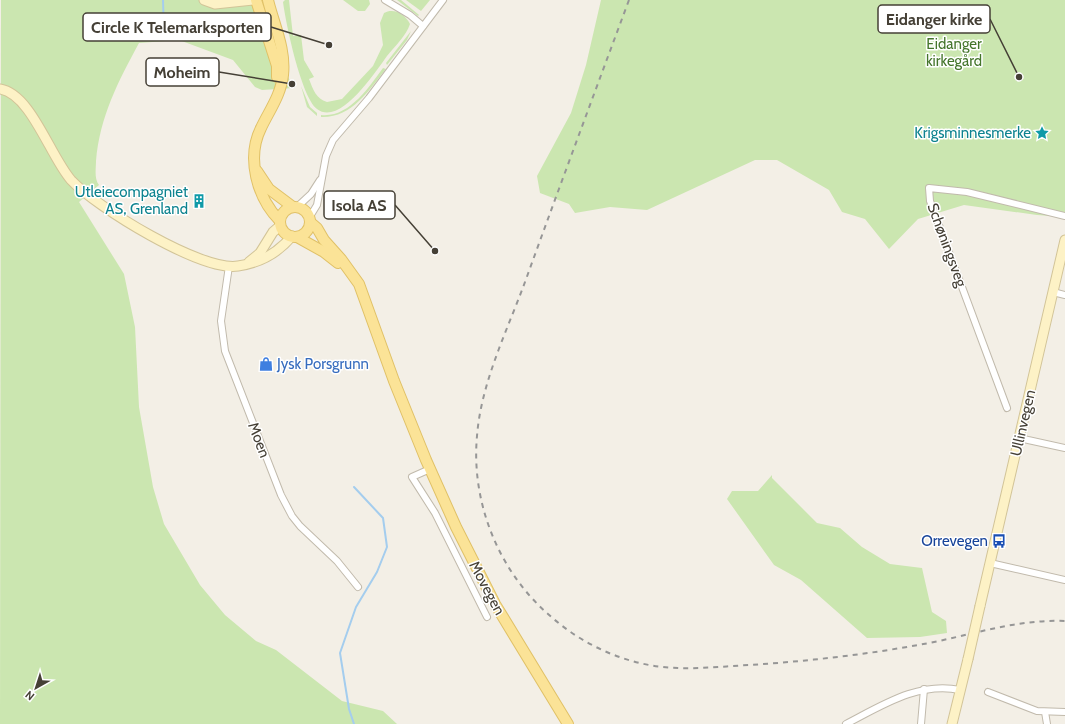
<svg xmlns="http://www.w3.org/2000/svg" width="1065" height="724" font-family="Cabin,sans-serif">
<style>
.green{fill:#cbe6b0}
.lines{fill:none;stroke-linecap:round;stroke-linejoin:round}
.stream{stroke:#a4cdee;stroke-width:2}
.minor-casing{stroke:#c1baac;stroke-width:8}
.secondary-casing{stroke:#d2c498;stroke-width:11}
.primary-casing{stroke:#e0c167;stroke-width:12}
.minor{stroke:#fff;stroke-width:6}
.secondary{stroke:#fdf2c6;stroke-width:9}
.primary{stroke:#fbe397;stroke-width:10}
.rail{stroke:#969696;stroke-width:2;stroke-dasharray:5 5;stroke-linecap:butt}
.secondary-bridge-casing{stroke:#d2c498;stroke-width:11;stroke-linecap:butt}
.secondary-bridge{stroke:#fdf2c6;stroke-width:9}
.labels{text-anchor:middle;stroke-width:3;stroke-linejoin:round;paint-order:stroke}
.park-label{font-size:15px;fill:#44752b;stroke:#fff}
.culture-label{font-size:15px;fill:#0d838f;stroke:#fff;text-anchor:end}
.street-label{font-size:15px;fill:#454036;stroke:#fff}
.shop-label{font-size:15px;fill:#366cbe;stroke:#fff;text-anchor:start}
.transit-label{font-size:15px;fill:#164399;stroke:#fff;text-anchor:end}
.leader{fill:none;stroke:#454036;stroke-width:1.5}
.callout-dot{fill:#454036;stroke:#fff;stroke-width:1.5}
.callout{fill:#fff;stroke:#454036;stroke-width:1.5}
.callout-label{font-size:16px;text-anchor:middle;font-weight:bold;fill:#454036}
</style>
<rect width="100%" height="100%" fill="#f3efe6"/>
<!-- green -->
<g class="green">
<path d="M1,0H261L263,20L293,88L262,90L255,87L233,60L179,40L139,43C118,82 100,116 96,161C96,168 94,179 99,185L79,202L124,274L135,327L139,407L153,487L164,524L200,585L225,615L256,641L276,650L342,701L383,711L397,724H0Z"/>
<path d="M285,0H289L293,36L301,35L304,60L314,77L309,79C313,89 316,99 327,102L342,99L373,66L383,45L380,23L384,13C394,7 406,15 410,24C406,36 395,46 387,56C376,71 340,127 317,109C301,96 286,24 283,2Z"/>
<path d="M343,0H369L370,4L365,11H358Z"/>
<path d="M397,0H401L419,15L418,16Z"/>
<path d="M406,0H430L421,11Z"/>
<path d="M601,0H1065V217L1037,215L964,205L918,219L889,249L865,219L842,212L829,190L777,160H755L647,210L610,207L575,213L569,204L540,193L537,176L571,113L586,65Z"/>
<path d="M411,31L407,40L387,65L386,63Z"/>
<path d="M383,68L386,69C368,91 352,118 321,117V115C349,118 369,87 383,68Z"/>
<path d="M301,86L310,107L317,113V116L307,107Z"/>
<path d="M772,475V478L817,523L840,528L862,547L890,564L922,568L932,612L946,621L947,633L920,637L867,638L801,580L774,565L727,499L732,491H758Z"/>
</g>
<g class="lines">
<!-- stream -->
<g class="stream">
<path d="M163,0L164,33"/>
<path d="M354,724L349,709L340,653L356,607L377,572L387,547L383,518L354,487"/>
</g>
<defs>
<g id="minor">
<path d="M385,0L410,15L423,26"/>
<path d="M297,207L311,194L320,180"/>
<path d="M309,218L317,205L326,156L333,140L369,98L443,0"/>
<path d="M229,266L221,321L225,351L281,495L292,516L300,526L337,561L358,587"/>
<path d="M1053,292L1065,295"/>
<path d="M1007,408L930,201L929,188L967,192L1065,216"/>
<path d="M1019,438L1065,448"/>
<path d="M430,469L412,477L435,513L487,617"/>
<path d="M990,563L1065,580"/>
<path d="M988,692L1037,711L1065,712"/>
<path d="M1045,712L1047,724"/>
<path d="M846,724C881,706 919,681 960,690"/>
<path d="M921,724L924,689"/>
</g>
<g id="secondary">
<path d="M204,0L215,4L253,0"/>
<path d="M0,89C31,94 50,156 71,180C96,207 202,272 238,266C259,263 278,253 292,236"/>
<path d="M249,262L260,253L273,232L280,226"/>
<path d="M980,606L1065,240"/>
<path d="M952,724L968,659"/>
</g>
<g id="primary">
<path d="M256,0L277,66V77"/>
<path d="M268,0C274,25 286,49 283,75C281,95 269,111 261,128C246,158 257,198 280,221"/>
<path d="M257,171L269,189L293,207"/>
<circle cx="295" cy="222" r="15"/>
<path d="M310,222L317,228L324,240L341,259L359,284L394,381L426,460L456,527L495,604L568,724"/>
<path d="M297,237L324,252L338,263"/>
</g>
</defs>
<!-- minor casing -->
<use href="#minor" class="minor-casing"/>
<!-- secondary casing -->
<use href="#secondary" class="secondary-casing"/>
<!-- primary casing -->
<use href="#primary" class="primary-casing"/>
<!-- minor -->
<use href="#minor" class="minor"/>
<!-- secondary -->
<use href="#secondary" class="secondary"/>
<!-- primary -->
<use href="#primary" class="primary"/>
<!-- rail -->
<path class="rail" d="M629,0C594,94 559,188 525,282C507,331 481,383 477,436C471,502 498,570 548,614C583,646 630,667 678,668C702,669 726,666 750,665C810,661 871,654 929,643C975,634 1018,619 1065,621"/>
<defs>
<path id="secondary-bridge" d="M968,659L980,606"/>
</defs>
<!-- secondary-bridge casing -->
<use href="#secondary-bridge" class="secondary-bridge-casing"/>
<!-- secondary-bridge -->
<use href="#secondary-bridge" class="secondary-bridge"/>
</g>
<!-- icons -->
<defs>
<symbol id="sight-bare" viewBox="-9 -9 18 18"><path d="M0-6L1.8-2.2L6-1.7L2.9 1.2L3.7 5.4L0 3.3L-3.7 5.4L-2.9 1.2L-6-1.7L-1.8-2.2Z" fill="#0f9aa8" stroke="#fff" stroke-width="2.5" paint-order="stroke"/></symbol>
<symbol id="building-bare" viewBox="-9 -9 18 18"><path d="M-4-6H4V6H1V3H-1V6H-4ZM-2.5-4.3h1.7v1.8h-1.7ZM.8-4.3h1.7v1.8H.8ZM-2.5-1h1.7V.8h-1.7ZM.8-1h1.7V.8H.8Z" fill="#0f9aa8" stroke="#fff" stroke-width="2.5" paint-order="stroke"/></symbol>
<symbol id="shop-bare" viewBox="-9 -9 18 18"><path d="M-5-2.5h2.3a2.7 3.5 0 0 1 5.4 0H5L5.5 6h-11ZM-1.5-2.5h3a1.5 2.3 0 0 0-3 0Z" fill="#3f7fe0" stroke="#fff" stroke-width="2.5" paint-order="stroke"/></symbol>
<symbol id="bus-bare" viewBox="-9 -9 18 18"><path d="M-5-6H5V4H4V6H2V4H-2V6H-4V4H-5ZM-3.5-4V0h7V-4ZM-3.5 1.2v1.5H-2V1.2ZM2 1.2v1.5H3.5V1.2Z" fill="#1a4fb4" stroke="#fff" stroke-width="2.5" paint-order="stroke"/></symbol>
</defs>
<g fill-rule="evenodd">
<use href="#sight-bare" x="1032" y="123" width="20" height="20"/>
<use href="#building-bare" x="189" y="191" width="20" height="20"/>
<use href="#shop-bare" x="256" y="354" width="20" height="20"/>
<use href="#bus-bare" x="989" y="531" width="20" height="20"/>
</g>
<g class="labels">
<!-- park labels -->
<g class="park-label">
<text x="954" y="49">Eidanger<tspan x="954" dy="17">kirkegård</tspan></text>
</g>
<!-- culture labels -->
<g class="culture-label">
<text x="1031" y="138">Krigsminnesmerke</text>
<text x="188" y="197">Utleiecompagniet<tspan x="188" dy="17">AS, Grenland</tspan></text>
</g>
<!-- street labels -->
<g class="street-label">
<text transform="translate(947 245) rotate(70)" y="5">Schøningsveg</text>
<text transform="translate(1023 423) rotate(-77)" y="5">Ullinvegen</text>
<text transform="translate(259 440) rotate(69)" y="5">Moen</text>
<text transform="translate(487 588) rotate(62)" y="5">Movegen</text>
</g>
<!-- shop labels -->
<g class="shop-label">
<text x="277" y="369">Jysk Porsgrunn</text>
</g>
<!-- transit labels -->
<g class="transit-label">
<text x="988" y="546">Orrevegen</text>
</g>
</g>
<!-- callouts -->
<path class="leader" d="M1019 77L990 19M329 45L271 27M292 84L219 72M435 251L395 205"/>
<g class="callout-dot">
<circle cx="1019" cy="77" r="4"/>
<circle cx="329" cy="45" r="4"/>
<circle cx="292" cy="84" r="4"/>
<circle cx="435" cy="251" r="4"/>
</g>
<g class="callout">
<rect x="878" y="5" width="112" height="28" rx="4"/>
<rect x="83" y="13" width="188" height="28" rx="4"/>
<rect x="146" y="58" width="73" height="28" rx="4"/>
<rect x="324" y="191" width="71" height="28" rx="4"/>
</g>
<g class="callout-label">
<text x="934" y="25">Eidanger kirke</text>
<text x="177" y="33">Circle K Telemarksporten</text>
<text x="182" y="78">Moheim</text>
<text x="359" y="211">Isola AS</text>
</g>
<!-- north arrow -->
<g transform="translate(36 688) rotate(219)" stroke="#ffffff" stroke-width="3" paint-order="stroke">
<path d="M0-3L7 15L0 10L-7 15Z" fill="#454036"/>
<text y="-6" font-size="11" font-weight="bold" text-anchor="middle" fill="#454036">N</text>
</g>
</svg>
